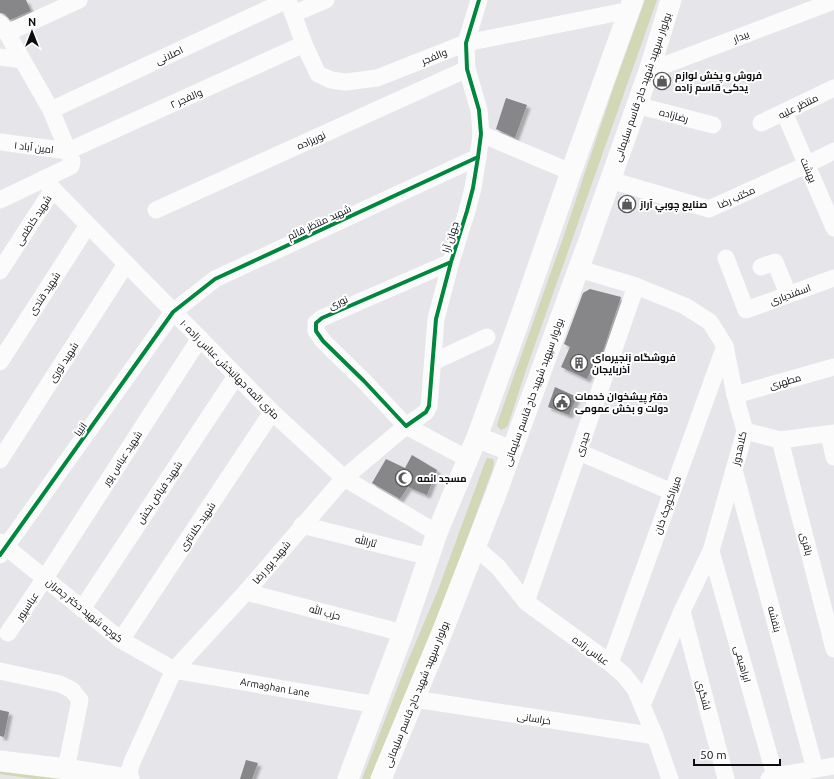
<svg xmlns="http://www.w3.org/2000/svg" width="834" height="779" font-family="Ubuntu,Cairo,sans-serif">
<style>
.green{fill:#d2d8b5}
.building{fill:#87878a;filter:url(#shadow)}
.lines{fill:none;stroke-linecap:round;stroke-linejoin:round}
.minor{stroke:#fbfbfc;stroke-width:17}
.major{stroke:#fbfbfc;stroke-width:21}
.cycleway-casing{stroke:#fff;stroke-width:6}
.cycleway{stroke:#00873e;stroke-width:4}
.labels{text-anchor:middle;stroke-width:4;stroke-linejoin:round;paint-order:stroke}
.street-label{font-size:10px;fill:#0d0d10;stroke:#fff}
.poi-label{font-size:10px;font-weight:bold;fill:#0d0d10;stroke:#fff;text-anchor:start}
</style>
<defs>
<filter id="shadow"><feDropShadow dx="3.5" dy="3.5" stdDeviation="1" flood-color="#0004"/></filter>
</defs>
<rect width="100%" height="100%" fill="#e5e5ea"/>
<!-- green -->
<g class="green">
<path d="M645,0H657L526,370L508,425L505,428L501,430L497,426L499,418L562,241L614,86Z"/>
<path d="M487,458L493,459L494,463L493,468L447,594L372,779H362L407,663L438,590L484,465Z"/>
<path d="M0,767L88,779H34L0,774Z"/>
</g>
<!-- building -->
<g class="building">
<path d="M0,0H26L31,11L10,20L5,14L0,13Z"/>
<path d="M506,98L527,105L515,138L496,129Z"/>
<path d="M590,289L621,297L600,360L596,359L587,379L561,367L570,347L564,344L583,293Z"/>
<path d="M555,387L577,397L569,415L548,407Z"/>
<path d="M412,455L437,470L427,495L408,487L400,499L372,483L386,459L405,468Z"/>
<path d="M0,710L9,712L4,737L0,736Z"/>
<path d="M246,760L258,763L252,779H240Z"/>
</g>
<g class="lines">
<!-- minor -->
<g class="minor">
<path d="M288,0L304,44L318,74L331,80L346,82L377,78L466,43L630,10"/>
<path d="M293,14L326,0"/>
<path d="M0,23L7,33L51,110L72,161L71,166L0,200"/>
<path d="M7,33L79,0"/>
<path d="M0,57L22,60"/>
<path d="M649,71L834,1"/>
<path d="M636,105L713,125"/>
<path d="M51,110L287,0"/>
<path d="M784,112L834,228"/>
<path d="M761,123L834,88"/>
<path d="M481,134L571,172"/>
<path d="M0,142L68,151L304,44"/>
<path d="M43,179L272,412L344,478L437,533"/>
<path d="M610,180L709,209L806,165L834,151"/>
<path d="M156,210L467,69"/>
<path d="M726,258L746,310L834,278"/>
<path d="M451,262L322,318L316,323V331L323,341L364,381L406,426L426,412L429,406L436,319L451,262L467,211L473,188L478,157L481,134L479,110L467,69L466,43L479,0"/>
<path d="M761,267L775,262L788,294"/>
<path d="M579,269L636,286L685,306L710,322L725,346L735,395L745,431L711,551L682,611L642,705"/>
<path d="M0,271L53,189"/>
<path d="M0,362L88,225"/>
<path d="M433,362L487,337"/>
<path d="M735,395L834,367"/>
<path d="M745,431L780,440L834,433"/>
<path d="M829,434L834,457"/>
<path d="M780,440L834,649"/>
<path d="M579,452L672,492"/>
<path d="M0,460L126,264"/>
<path d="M734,470L815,769"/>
<path d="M302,525L430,557"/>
<path d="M0,542L121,640L174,670L377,705"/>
<path d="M475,547L498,567L526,602L610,663L624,675L635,689L655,736L670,779"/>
<path d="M711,551L775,776"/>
<path d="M0,555L173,312L215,279L478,157"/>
<path d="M246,592L403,633"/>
<path d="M526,602L636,286"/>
<path d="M82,609L236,376"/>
<path d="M682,611L726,779"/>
<path d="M8,633L45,578L200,338"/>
<path d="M121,640L272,412"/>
<path d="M610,663L725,346"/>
<path d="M0,671L60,684L72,690L80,700L66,769"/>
<path d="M414,699L655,736"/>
<path d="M127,779L132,762L174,670L246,592L344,478L406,426L468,459"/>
<path d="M769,779L775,776L834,766"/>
</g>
<!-- major -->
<g class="major">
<path d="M477,437L511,451"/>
<path d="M0,761L66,769L129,779"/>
<path d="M348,779L403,633L437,533L477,437L518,324L571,172L633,0"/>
<path d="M381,779L443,630L496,494L588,243L649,71L671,0"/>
</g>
<defs>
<g id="cycleway">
<path d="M451,262L322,318L316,323V331L323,341L364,381L406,426L426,412L429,406L436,319L451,262L467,211L473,188L478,157L481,134L479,110L467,69L466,43L479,0"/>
<path d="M0,555L173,312L215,279L478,157"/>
</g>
</defs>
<!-- cycleway casing -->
<use href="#cycleway" class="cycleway-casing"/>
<!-- cycleway -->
<use href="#cycleway" class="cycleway"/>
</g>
<!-- icons -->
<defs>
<symbol id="shop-ring" viewBox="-11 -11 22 22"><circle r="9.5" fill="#fff" stroke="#59595c" stroke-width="1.5"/><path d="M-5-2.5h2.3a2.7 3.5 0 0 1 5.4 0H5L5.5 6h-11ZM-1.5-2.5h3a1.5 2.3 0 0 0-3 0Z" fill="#59595c"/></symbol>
<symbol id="building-ring" viewBox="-11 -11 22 22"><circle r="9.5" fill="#fff" stroke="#59595c" stroke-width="1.5"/><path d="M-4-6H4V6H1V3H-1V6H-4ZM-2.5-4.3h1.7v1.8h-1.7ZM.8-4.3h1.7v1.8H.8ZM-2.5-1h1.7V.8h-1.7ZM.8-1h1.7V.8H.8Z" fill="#59595c"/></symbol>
<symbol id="civic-ring" viewBox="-11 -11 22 22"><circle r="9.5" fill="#fff" stroke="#59595c" stroke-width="1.5"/><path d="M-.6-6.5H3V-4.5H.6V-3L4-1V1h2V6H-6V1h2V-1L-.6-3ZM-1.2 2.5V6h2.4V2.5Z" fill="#59595c"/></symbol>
<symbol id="mosque-ring" viewBox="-11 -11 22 22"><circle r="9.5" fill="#fff" stroke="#59595c" stroke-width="1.5"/><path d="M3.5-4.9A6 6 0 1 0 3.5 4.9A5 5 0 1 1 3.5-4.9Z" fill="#59595c"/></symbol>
</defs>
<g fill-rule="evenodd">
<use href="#shop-ring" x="652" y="71" width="20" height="20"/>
<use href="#shop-ring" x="617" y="194" width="20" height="20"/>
<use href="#building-ring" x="569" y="353" width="20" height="20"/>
<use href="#civic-ring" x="552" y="392" width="20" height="20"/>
<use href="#mosque-ring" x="394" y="468" width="20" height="20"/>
</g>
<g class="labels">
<!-- street labels -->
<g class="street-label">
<text transform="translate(741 36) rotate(-21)" y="4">بیدار</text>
<text transform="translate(169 55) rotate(-25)" y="4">اصلانی</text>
<text transform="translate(434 56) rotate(-22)" y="4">والفجر</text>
<text transform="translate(642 87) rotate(-71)" y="4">بولوار سپهبد شهید حاج قاسم سلیمانی</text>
<text transform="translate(186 98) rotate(-24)" y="4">والفجر ۲</text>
<text transform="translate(798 106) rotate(-26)" y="4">منتظر علیه</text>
<text transform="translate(674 115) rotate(15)" y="4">رضازاده</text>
<text transform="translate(311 140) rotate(-24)" y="4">نوریزاده</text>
<text transform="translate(34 147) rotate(7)" y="4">۱ امین آباد</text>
<text transform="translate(809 170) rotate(67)" y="4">بهشت</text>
<text transform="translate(736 197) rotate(-24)" y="4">مکتب رضا</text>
<text transform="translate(33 220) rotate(-57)" y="4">شهید کاظمی</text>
<text transform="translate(319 222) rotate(-25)" y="4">شهید منتظر قائم</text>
<text transform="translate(450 237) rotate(-72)" y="4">جهان آرا</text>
<text transform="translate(44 293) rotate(-57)" y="4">شهید قندی</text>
<text transform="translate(790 294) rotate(-20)" y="4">اسفندیاری</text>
<text transform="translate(338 302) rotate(-24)" y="4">نوری</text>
<text transform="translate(63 362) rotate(-57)" y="4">شهید نوری</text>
<text transform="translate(230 369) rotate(45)" y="4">۱۰ متری ائمه جهانبخش عباس زاده</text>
<text transform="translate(785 381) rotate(-16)" y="4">مطهری</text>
<text transform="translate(533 392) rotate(-70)" y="4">بولوار سپهبد شهید حاج قاسم سلیمانی</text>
<text transform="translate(80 429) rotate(-55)" y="4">انبیا</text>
<text transform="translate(582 444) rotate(-71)" y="4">حیدری</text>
<text transform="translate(739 448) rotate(-77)" y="4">کلاهدوز</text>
<text transform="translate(122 458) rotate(-57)" y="4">شهید عباس پور</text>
<text transform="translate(159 492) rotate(-56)" y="4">شهید فیاض بخش</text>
<text transform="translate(667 505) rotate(-70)" y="4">میرزاکوچک خان</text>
<text transform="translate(197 526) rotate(-56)" y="4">شهید کلانتری</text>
<text transform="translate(366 541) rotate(14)" y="4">ثارالله</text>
<text transform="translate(807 544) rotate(76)" y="4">باقری</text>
<text transform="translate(271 562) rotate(-50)" y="4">شهید پور رضا</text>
<text transform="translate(27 606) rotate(-56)" y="4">عباسپور</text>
<text transform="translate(85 610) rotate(39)" y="4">کوچه شهید دکتر چمران</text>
<text transform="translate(325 612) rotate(15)" y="4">حزب الله</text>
<text transform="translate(775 619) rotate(75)" y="4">بنفشه</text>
<text transform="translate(591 650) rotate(36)" y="4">عباس زاده</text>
<text transform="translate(743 664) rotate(74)" y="4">ابراهیمی</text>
<text transform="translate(275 687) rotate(10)" y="4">Armaghan Lane</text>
<text transform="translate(416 694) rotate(-68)" y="4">بولوار سپهبد شهید حاج قاسم سلیمانی</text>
<text transform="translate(704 695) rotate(75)" y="4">لشگری</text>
<text transform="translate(534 718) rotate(9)" y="4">خراسانی</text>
</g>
<!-- poi labels -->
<g class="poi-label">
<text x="675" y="79">فروش و پخش لوازم<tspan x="675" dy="12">یدکی قاسم زاده</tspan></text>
<text x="640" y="208">صنايع چوبي آراز</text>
<text x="592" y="361">فروشگاه زنجیره‌ای<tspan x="592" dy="12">آذربایجان</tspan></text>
<text x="575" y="400">دفتر پیشخوان خدمات<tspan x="575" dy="12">دولت و بخش عمومی</tspan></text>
<text x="417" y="482">مسجد ائمه</text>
</g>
</g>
<!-- north arrow -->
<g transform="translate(32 32)" stroke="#ffffff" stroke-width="3" paint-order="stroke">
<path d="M0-3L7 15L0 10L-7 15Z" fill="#0d0d10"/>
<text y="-6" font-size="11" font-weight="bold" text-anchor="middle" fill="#0d0d10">N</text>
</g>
<!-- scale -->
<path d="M694 759v6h86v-6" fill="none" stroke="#0d0d10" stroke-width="2"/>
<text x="700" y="759" font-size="12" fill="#0d0d10" stroke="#ffffff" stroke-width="3" paint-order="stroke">50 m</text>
</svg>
